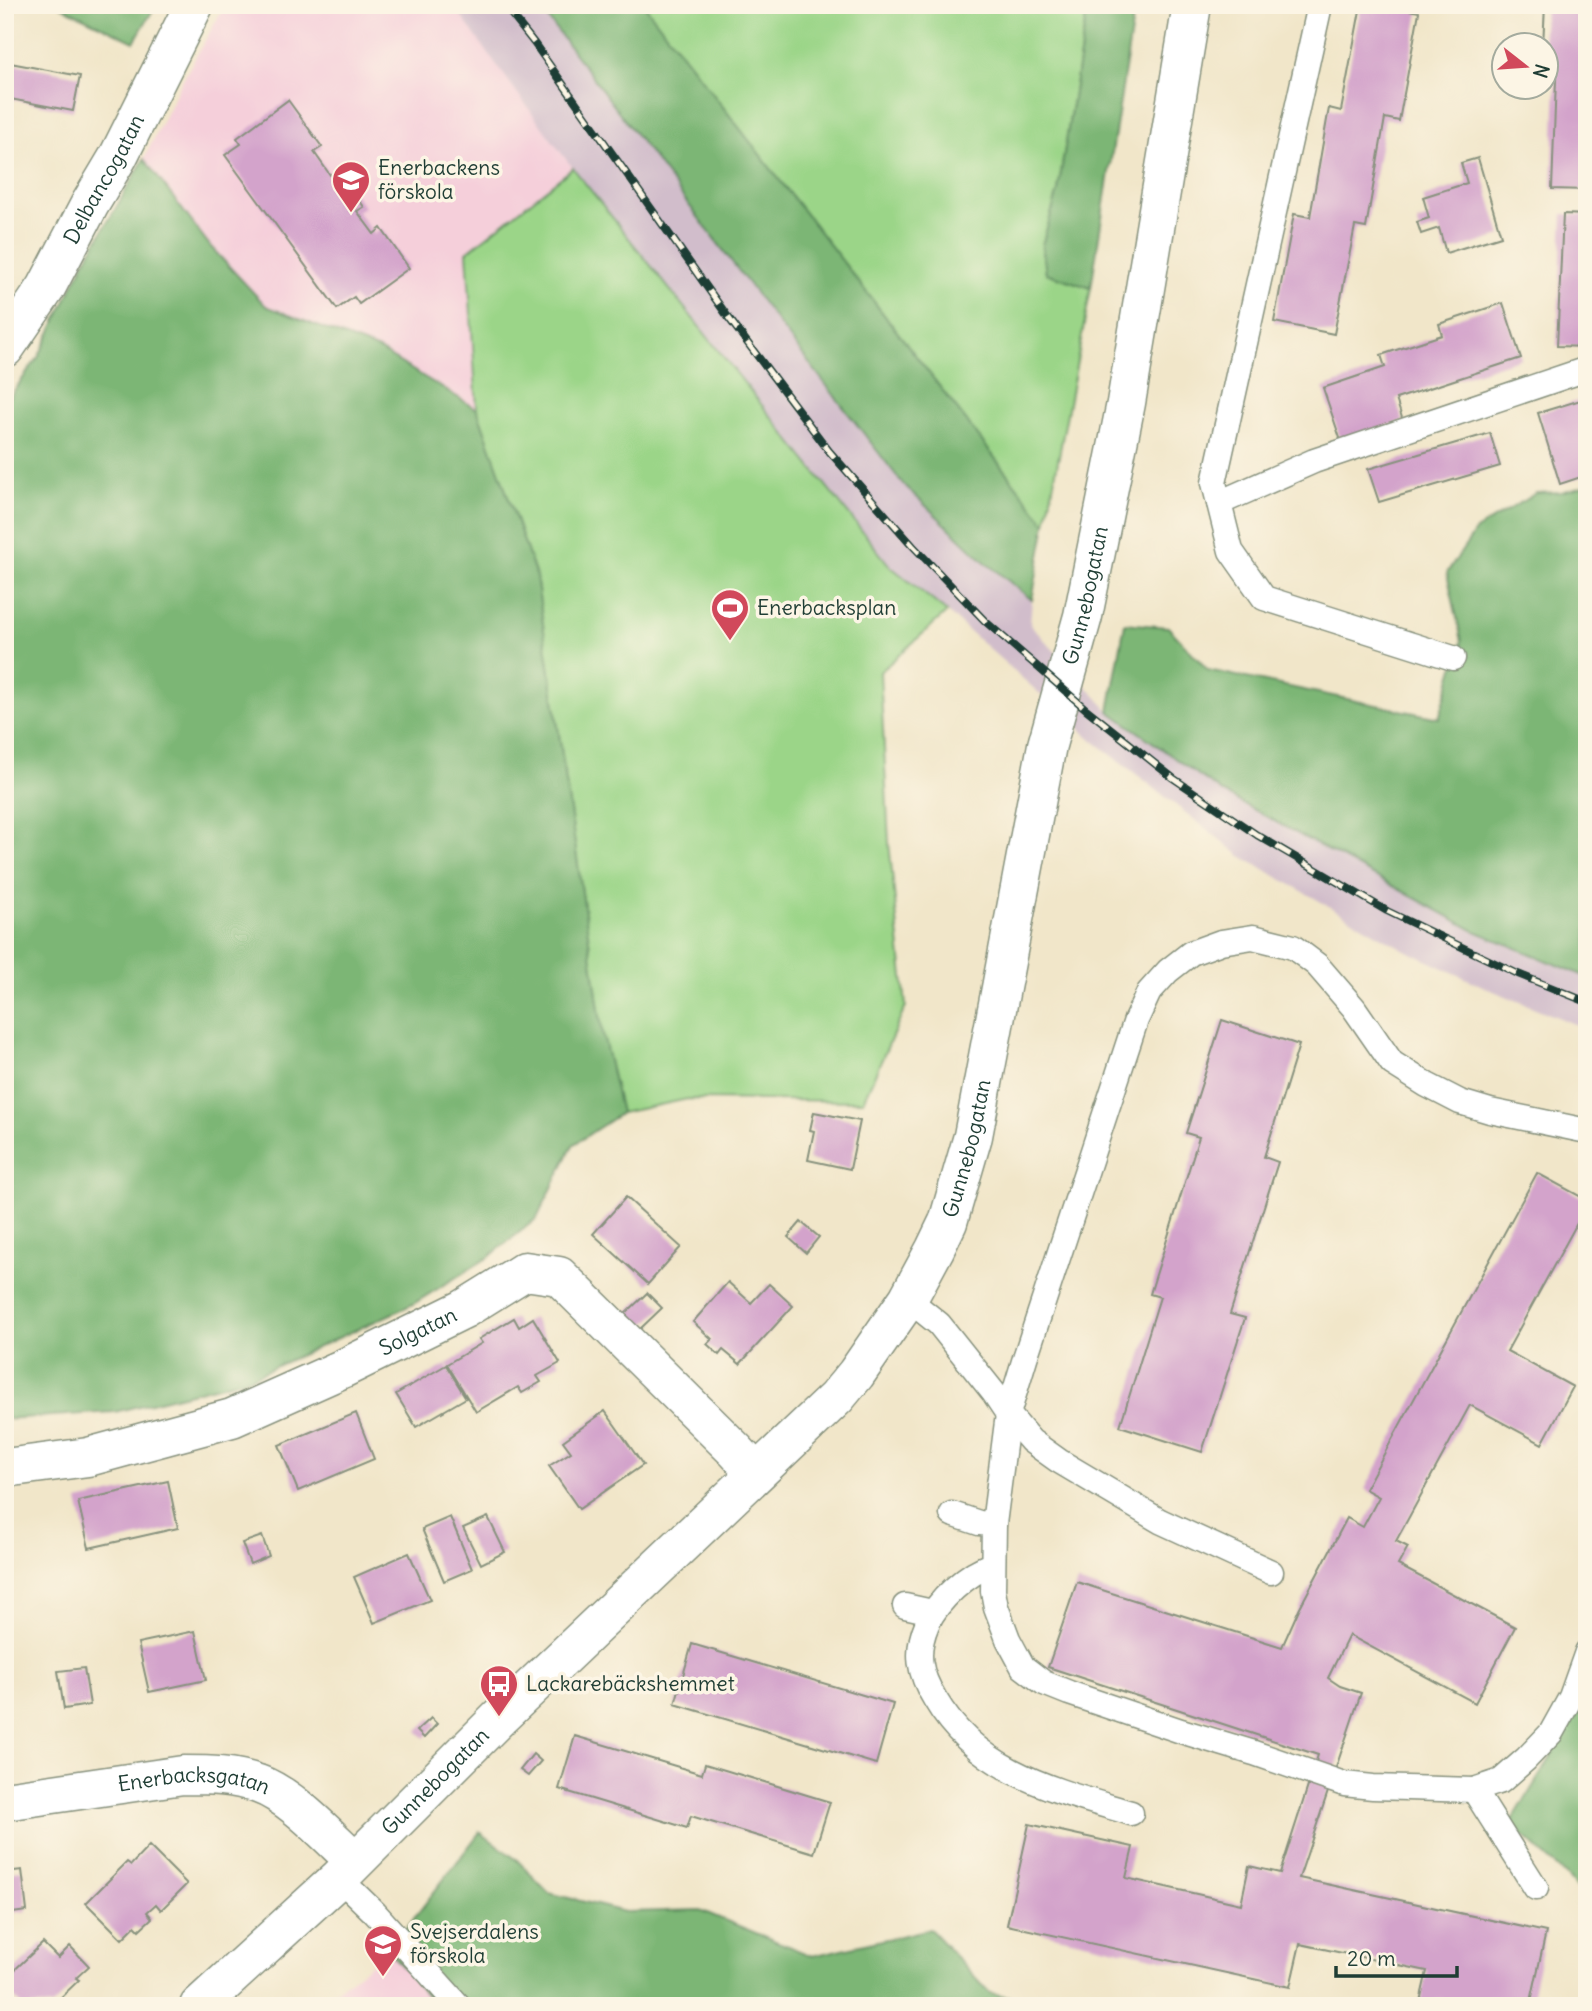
<svg xmlns="http://www.w3.org/2000/svg" width="1592" height="2011" font-family="Delius,sans-serif">
<style>
.built{fill:#f5cfda}
.industrial{fill:#d1bdcb}
.green{fill:#9bd588;stroke:#5d895e;stroke-width:2}
.forest{fill:#7cb674;stroke:#4e7a54;stroke-width:2}
.building{fill:#d3a3cb}
.lines{fill:none;stroke-linecap:round;stroke-linejoin:round}
.lane-casing{stroke:#88927e;stroke-width:27}
.street-casing{stroke:#88927e;stroke-width:41}
.secondary-casing{stroke:#88927e;stroke-width:41}
.lane{stroke:#fff;stroke-width:24}
.street{stroke:#fff;stroke-width:38}
.secondary{stroke:#fff;stroke-width:38}
.rail-casing{stroke:#1f3d34;stroke-width:8}
.rail{stroke:#fcf5e5;stroke-width:5;stroke-dasharray:16;stroke-linecap:butt}
.labels{text-anchor:middle;stroke-width:7;stroke-linejoin:round;paint-order:stroke}
.poi-label{font-size:21px;fill:#1f3d34;stroke:#fcf5e5;text-anchor:start}
.street-label{font-size:21px;fill:#1f3d34;stroke:#fcf5e5}
</style>
<rect width="100%" height="100%" fill="#fcf5e5"/>
<filter id="ink" filterUnits="userSpaceOnUse"><feTurbulence type="fractalNoise" baseFrequency=".0143" numOctaves="2"/><feDisplacementMap in="SourceGraphic" scale="14" xChannelSelector="R" yChannelSelector="G"/><feConvolveMatrix kernelMatrix="1 2 1 2 8 2 1 2 1" color-interpolation-filters="sRGB"/></filter>
<filter id="wash" filterUnits="userSpaceOnUse"><feTurbulence type="fractalNoise" baseFrequency=".00686" numOctaves="4" result="noise"/><feDisplacementMap in="SourceGraphic" scale="28" xChannelSelector="R" yChannelSelector="G"/><feGaussianBlur stdDeviation="1.57" result="paint"/><feColorMatrix in="noise" values="0 0 0 0 0 0 0 0 0 0 0 0 0 0 0 0 0 1.4 0 .05"/><feComposite in="paint" operator="in"/></filter>
<g filter="url(#wash)">
<rect width="100%" height="100%" fill="#f1e6c9"/>
<!-- built -->
<g class="built">
<path d="M225,5H453L573,168L467,252L477,409L379,350L266,306L211,247L144,159L182,81Z"/>
<path d="M389,1950L436,2006H316Z"/>
</g>
<!-- industrial -->
<path class="industrial" d="M453,5H538L772,315L903,484L984,561L1032,600L1030,624L1109,711L1225,794L1475,931L1587,977V1029L1491,990L1405,950L1241,856L1095,742L947,612L890,566L562,154Z"/>
<!-- green -->
<g class="green">
<path d="M644,5H1088L1058,191L1042,245L1046,273L1091,288L1046,524Z"/>
<path d="M573,168L890,566L947,612L880,672L889,843L906,1006L863,1101L688,1099L621,1113L602,1030L536,576L477,409L467,252Z"/>
</g>
<!-- forest -->
<g class="forest">
<path d="M58,5H156L134,42Z"/>
<path d="M538,5H644L1046,524L1032,600L984,561L903,484L772,315Z"/>
<path d="M1088,5H1135L1091,288L1046,273L1042,245L1058,191Z"/>
<path d="M144,159L211,247L266,306L379,350L477,409L536,576L602,1030L621,1113L573,1145L537,1218L489,1257L413,1304L250,1378L115,1412L5,1419V403L39,356L84,263Z"/>
<path d="M1587,485V977L1475,931L1225,794L1109,711L1125,623L1168,627L1208,670L1439,718L1462,641L1447,573L1476,530L1536,493L1561,492Z"/>
<path d="M1587,1698V1900L1566,1875L1510,1824Z"/>
<path d="M480,1832L517,1860L549,1893L625,1912L700,1910L812,1956L930,1929L990,1993L1060,2006H436L389,1951Z"/>
</g>
<g id="blocks">
<!-- building -->
<g class="building">
<path d="M1361,5H1382L1419,12L1399,121L1385,118L1366,228L1355,226L1334,334L1274,322L1294,214L1310,217L1329,108L1341,111Z"/>
<path d="M1545,5H1587V190L1552,189L1556,79H1546V46H1543Z"/>
<path d="M5,62L80,76L73,111L5,98Z"/>
<path d="M288,100L322,147L314,152L330,175L338,170L364,207L357,211L374,234L381,228L409,268L359,304L354,297L337,309L225,155L241,144L237,138Z"/>
<path d="M1478,158L1501,236L1446,253L1439,228L1421,234L1417,222L1429,218L1423,197L1467,183L1461,163Z"/>
<path d="M1563,214L1587,215V347L1557,346Z"/>
<path d="M1503,303L1521,358L1396,399L1403,421L1341,441L1323,388L1385,367L1381,355L1442,335L1439,324Z"/>
<path d="M1587,398V475L1560,484L1538,413Z"/>
<path d="M1490,433L1500,466L1379,502L1368,469Z"/>
<path d="M1222,1020L1299,1045L1264,1157L1278,1162L1230,1314L1245,1318L1202,1452L1120,1426L1160,1297L1150,1294L1199,1137L1186,1133Z"/>
<path d="M814,1112L860,1121L850,1169L808,1160L814,1131L810,1130Z"/>
<path d="M1537,1173L1587,1200V1205L1507,1351L1573,1387L1542,1444L1470,1405L1396,1541L1408,1547L1398,1565L1515,1627L1475,1703L1349,1635L1328,1678L1340,1686L1361,1693L1299,1878L1546,1932L1530,2006H1419L1427,1971L1300,1944L1290,1987L1007,1925L1029,1824L1133,1847L1126,1878L1241,1904L1249,1866L1280,1873L1318,1755L1048,1667L1077,1582L1282,1647L1299,1609L1347,1518L1363,1527L1379,1497L1365,1489Z"/>
<path d="M626,1197L681,1247L648,1284L593,1234Z"/>
<path d="M801,1222L819,1237L806,1253L788,1237Z"/>
<path d="M728,1282L751,1303L769,1284L793,1306L740,1364L723,1350L719,1355L707,1344L712,1339L693,1322Z"/>
<path d="M647,1293L662,1308L640,1329L625,1314Z"/>
<path d="M514,1318L519,1327L533,1318L560,1363L537,1376L541,1382L522,1393L518,1387L476,1412L447,1364L482,1343L479,1339Z"/>
<path d="M446,1365L466,1398L416,1427L396,1394Z"/>
<path d="M605,1411L643,1465L579,1509L549,1466L571,1452L563,1441Z"/>
<path d="M356,1413L374,1459L298,1491L279,1445Z"/>
<path d="M168,1481L178,1528L89,1548L78,1501Z"/>
<path d="M450,1517L472,1569L444,1581L422,1529Z"/>
<path d="M488,1517L505,1552L481,1564L463,1528Z"/>
<path d="M262,1536L269,1556L250,1564L242,1543Z"/>
<path d="M409,1553L430,1600L374,1623L354,1577Z"/>
<path d="M195,1631L206,1680L149,1692L138,1643Z"/>
<path d="M692,1644L893,1704L876,1764L675,1704Z"/>
<path d="M84,1668L90,1705L64,1709L58,1671Z"/>
<path d="M431,1718L437,1724L424,1738L417,1731Z"/>
<path d="M575,1736L702,1774L705,1764L830,1802L814,1853L691,1816L687,1828L559,1789Z"/>
<path d="M533,1754L541,1761L528,1776L520,1770Z"/>
<path d="M149,1846L187,1884L161,1910L156,1904L147,1912L152,1918L139,1930L135,1926L122,1939L86,1903L127,1862L131,1865Z"/>
<path d="M22,1870L27,1911L5,1914V1872Z"/>
<path d="M43,1943L58,1958L70,1946L89,1966L76,1978L79,1980L52,2006H22L5,1989V1979Z"/>
</g>
</g>
</g>
<g filter="url(#ink)">
<use href="#blocks" fill-opacity="0" stroke="#88927e" stroke-width="2"/>
<g class="lines">
<defs>
<g id="lane">
<path d="M1320,5L1214,483L1231,551L1264,598L1453,658"/>
<path d="M1219,503L1314,461L1587,369"/>
<path d="M1587,1131L1490,1111L1460,1102L1427,1085L1392,1063L1354,1008L1317,965L1293,947L1253,937L1221,942L1191,953L1168,971L1149,992L1136,1020L1025,1358L1008,1414L994,1524L993,1591L996,1607L1008,1639L1023,1667L1044,1683L1069,1693L1181,1731L1254,1753L1344,1784L1373,1787L1474,1790L1501,1781L1526,1759L1551,1733L1571,1697L1587,1652"/>
<path d="M908,1299L939,1324L994,1393L1008,1414L1031,1441L1059,1461L1160,1521L1271,1572"/>
<path d="M952,1514L979,1523L994,1524"/>
<path d="M992,1565C968,1572 937,1601 927,1624C915,1652 919,1673 935,1699C978,1773 1055,1790 1131,1813"/>
<path d="M905,1606L932,1612"/>
<path d="M1474,1790L1536,1888"/>
<path d="M339,1878L375,1913L459,2006"/>
</g>
<g id="street">
<path id="s1" d="M5,348L46,288L90,204L118,157L194,5"/>
<path id="s2" d="M5,1468L88,1457L232,1418L344,1368L464,1309L525,1271L559,1276L736,1451L756,1473"/>
<path id="s3" d="M5,1801L183,1775C209,1775 234,1775 258,1784C291,1795 329,1837 355,1861"/>
</g>
<g id="secondary">
<path id="s4" d="M199,2006L339,1878L499,1718L836,1398L856,1374L908,1299L935,1249L948,1222L973,1136L1047,745L1083,616L1126,403L1192,5"/>
</g>
</defs>
<!-- lane casing -->
<use href="#lane" class="lane-casing"/>
<!-- street casing -->
<use href="#street" class="street-casing"/>
<!-- secondary casing -->
<use href="#secondary" class="secondary-casing"/>
<!-- lane -->
<use href="#lane" class="lane"/>
<!-- street -->
<use href="#street" class="street"/>
<!-- secondary -->
<use href="#secondary" class="secondary"/>
<defs>
<path id="rail" d="M504,5L534,43L728,317L829,451L913,546L986,622L1086,709L1173,778L1257,835L1387,911L1518,974L1587,1002"/>
</defs>
<!-- rail casing -->
<use href="#rail" class="rail-casing"/>
<!-- rail -->
<use href="#rail" class="rail"/>
</g>
</g>
<!-- icons -->
<defs>
<symbol id="school-pin" viewBox="-11 -11 22 30"><path d="M0 17L-7.5 6A9.5 9.5 0 1 1 7.5 6Z" fill="#d1495b" stroke="#fcf5e5"/><path d="M0-5L7-2L0 1L-7-2ZM-4 1L0 2.5L4 1V4Q0 6-4 4Z" fill="#fff"/></symbol>
<symbol id="stadium-pin" viewBox="-11 -11 22 30"><path d="M0 17L-7.5 6A9.5 9.5 0 1 1 7.5 6Z" fill="#d1495b" stroke="#fcf5e5"/><path d="M0-5a6.5 5 0 1 0 0 10a6.5 5 0 1 0 0-10ZM-3.5-1.8h7v3.6h-7Z" fill="#fff"/></symbol>
<symbol id="bus-pin" viewBox="-11 -11 22 30"><path d="M0 17L-7.5 6A9.5 9.5 0 1 1 7.5 6Z" fill="#d1495b" stroke="#fcf5e5"/><path d="M-5-6H5V4H4V6H2V4H-2V6H-4V4H-5ZM-3.5-4V0h7V-4ZM-3.5 1.2v1.5H-2V1.2ZM2 1.2v1.5H3.5V1.2Z" fill="#fff"/></symbol>
</defs>
<g fill-rule="evenodd">
<use href="#school-pin" x="329" y="158" width="44" height="60"/>
<use href="#stadium-pin" x="708" y="586" width="44" height="60"/>
<use href="#bus-pin" x="477" y="1662" width="44" height="60"/>
<use href="#school-pin" x="361" y="1922" width="44" height="60"/>
</g>
<g class="labels">
<!-- poi labels -->
<g class="poi-label">
<text x="378" y="175">Enerbackens<tspan x="378" dy="24">förskola</tspan></text>
<text x="757" y="615">Enerbacksplan</text>
<text x="526" y="1691">Lackarebäckshemmet</text>
<text x="410" y="1939">Svejserdalens<tspan x="410" dy="24">förskola</tspan></text>
</g>
<!-- street labels -->
<g class="street-label">
<text dy="7" stroke="none"><textPath href="#s1" startOffset="196">Delbancogatan</textPath></text>
<text dy="7" stroke="none"><textPath href="#s4" startOffset="1732">Gunnebogatan</textPath></text>
<text dy="7" stroke="none"><textPath href="#s4" startOffset="1166">Gunnebogatan</textPath></text>
<text dy="7" stroke="none"><textPath href="#s2" startOffset="438">Solgatan</textPath></text>
<text dy="7" stroke="none"><textPath href="#s4" startOffset="326">Gunnebogatan</textPath></text>
<text dy="7" stroke="none"><textPath href="#s3" startOffset="191">Enerbacksgatan</textPath></text>
</g>
</g>
<!-- margin -->
<rect width="1592" height="2011" fill="none" stroke="#fcf5e5" stroke-width="28"/>
<!-- north arrow -->
<g transform="translate(1525 66) rotate(107)"><circle r="33" fill="#fcf5e5" stroke="#a4ab9e" stroke-width="2"/>
<path d="M0-5L12 26L0 18L-12 26Z" fill="#d1495b"/>
<text y="-10" font-size="19" font-weight="bold" text-anchor="middle" fill="#1f3d34">N</text>
</g>
<!-- scale -->
<path d="M1336 1966v10h121v-10" fill="none" stroke="#1f3d34" stroke-width="3.5"/>
<text x="1347" y="1966" font-size="21" fill="#1f3d34" stroke="#fcf5e5" stroke-width="5" paint-order="stroke">20 m</text>
</svg>
